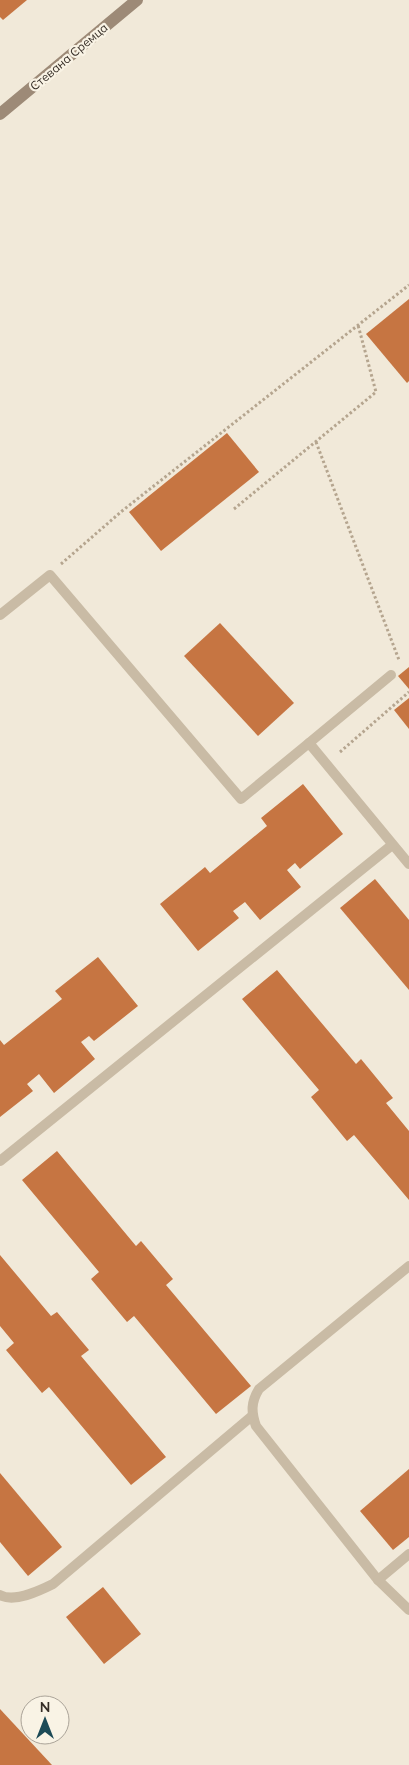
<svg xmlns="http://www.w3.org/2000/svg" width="409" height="1765" font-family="Mulish,sans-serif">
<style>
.building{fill:#c67542}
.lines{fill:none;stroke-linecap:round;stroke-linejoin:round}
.path{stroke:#b5a58f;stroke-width:3;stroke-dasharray:2.5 2.5;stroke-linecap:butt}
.service{stroke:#c9bba5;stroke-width:10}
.secondary{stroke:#9d8a77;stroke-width:12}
.labels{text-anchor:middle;stroke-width:4.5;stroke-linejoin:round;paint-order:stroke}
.street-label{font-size:12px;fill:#352d26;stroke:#f9f3e5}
</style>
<rect width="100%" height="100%" fill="#f1e9d9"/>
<!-- building -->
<g class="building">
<path d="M0,0H27L3,20L0,17Z"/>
<path d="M409,299V381L407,383L366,334Z"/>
<path d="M227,433L259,472L161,551L129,512Z"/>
<path d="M220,623L294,703L258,736L184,656Z"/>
<path d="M409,667V689L398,676Z"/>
<path d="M409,698V729L394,710Z"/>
<path d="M303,784L343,834L300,869L295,863L287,870L301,887L260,920L245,902L233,911L239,918L198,951L160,904L205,867L210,873L267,826L261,818Z"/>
<path d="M375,879L409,920V990L340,908Z"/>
<path d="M98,957L138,1006L94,1041L89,1036L81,1042L95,1059L54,1093L39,1074L27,1084L33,1091L0,1117V1040L4,1045L62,999L55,991Z"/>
<path d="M277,970L356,1064L361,1059L393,1098L386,1103L409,1131V1200L354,1135L347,1141L311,1097L319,1090L242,999Z"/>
<path d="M57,1151L136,1246L141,1241L173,1279L166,1285L251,1386L216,1414L134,1316L127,1322L91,1279L99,1272L22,1180Z"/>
<path d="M0,1255L51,1316L57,1312L89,1350L81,1356L166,1457L131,1485L49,1387L42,1393L6,1350L14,1343L0,1326Z"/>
<path d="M409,1469V1537L393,1550L360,1511Z"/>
<path d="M0,1473L62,1547L28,1576L0,1542Z"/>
<path d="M103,1587L141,1634L104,1664L66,1617Z"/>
<path d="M0,1709L52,1765H0Z"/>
</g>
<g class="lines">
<!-- path -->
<g class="path">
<path d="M316,442L399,660"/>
<path d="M234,509L376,392L358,325"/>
<path d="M61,564L122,511L409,285"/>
<path d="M340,752L409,692"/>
</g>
<!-- service -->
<g class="service">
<path d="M0,615L50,575L241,799L309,743L409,864"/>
<path d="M309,743L391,675"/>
<path d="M0,1161L392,845"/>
<path d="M409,1266L259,1389C251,1402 251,1412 256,1426L378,1580L409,1610"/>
<path d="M378,1580L409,1554"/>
<path d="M0,1595C14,1603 39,1591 53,1584L252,1416"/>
</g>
<!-- secondary -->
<path class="secondary" d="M0,114L137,0"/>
</g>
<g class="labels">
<!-- street labels -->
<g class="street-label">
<text transform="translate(69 57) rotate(-40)" y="4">Стевана Сремца</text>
</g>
</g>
<!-- north arrow -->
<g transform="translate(45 1720)"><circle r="24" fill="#f9f3e5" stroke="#aba499"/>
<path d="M0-4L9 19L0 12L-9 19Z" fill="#1c4a56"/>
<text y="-8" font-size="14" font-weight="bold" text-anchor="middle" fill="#352d26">N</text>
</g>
</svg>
